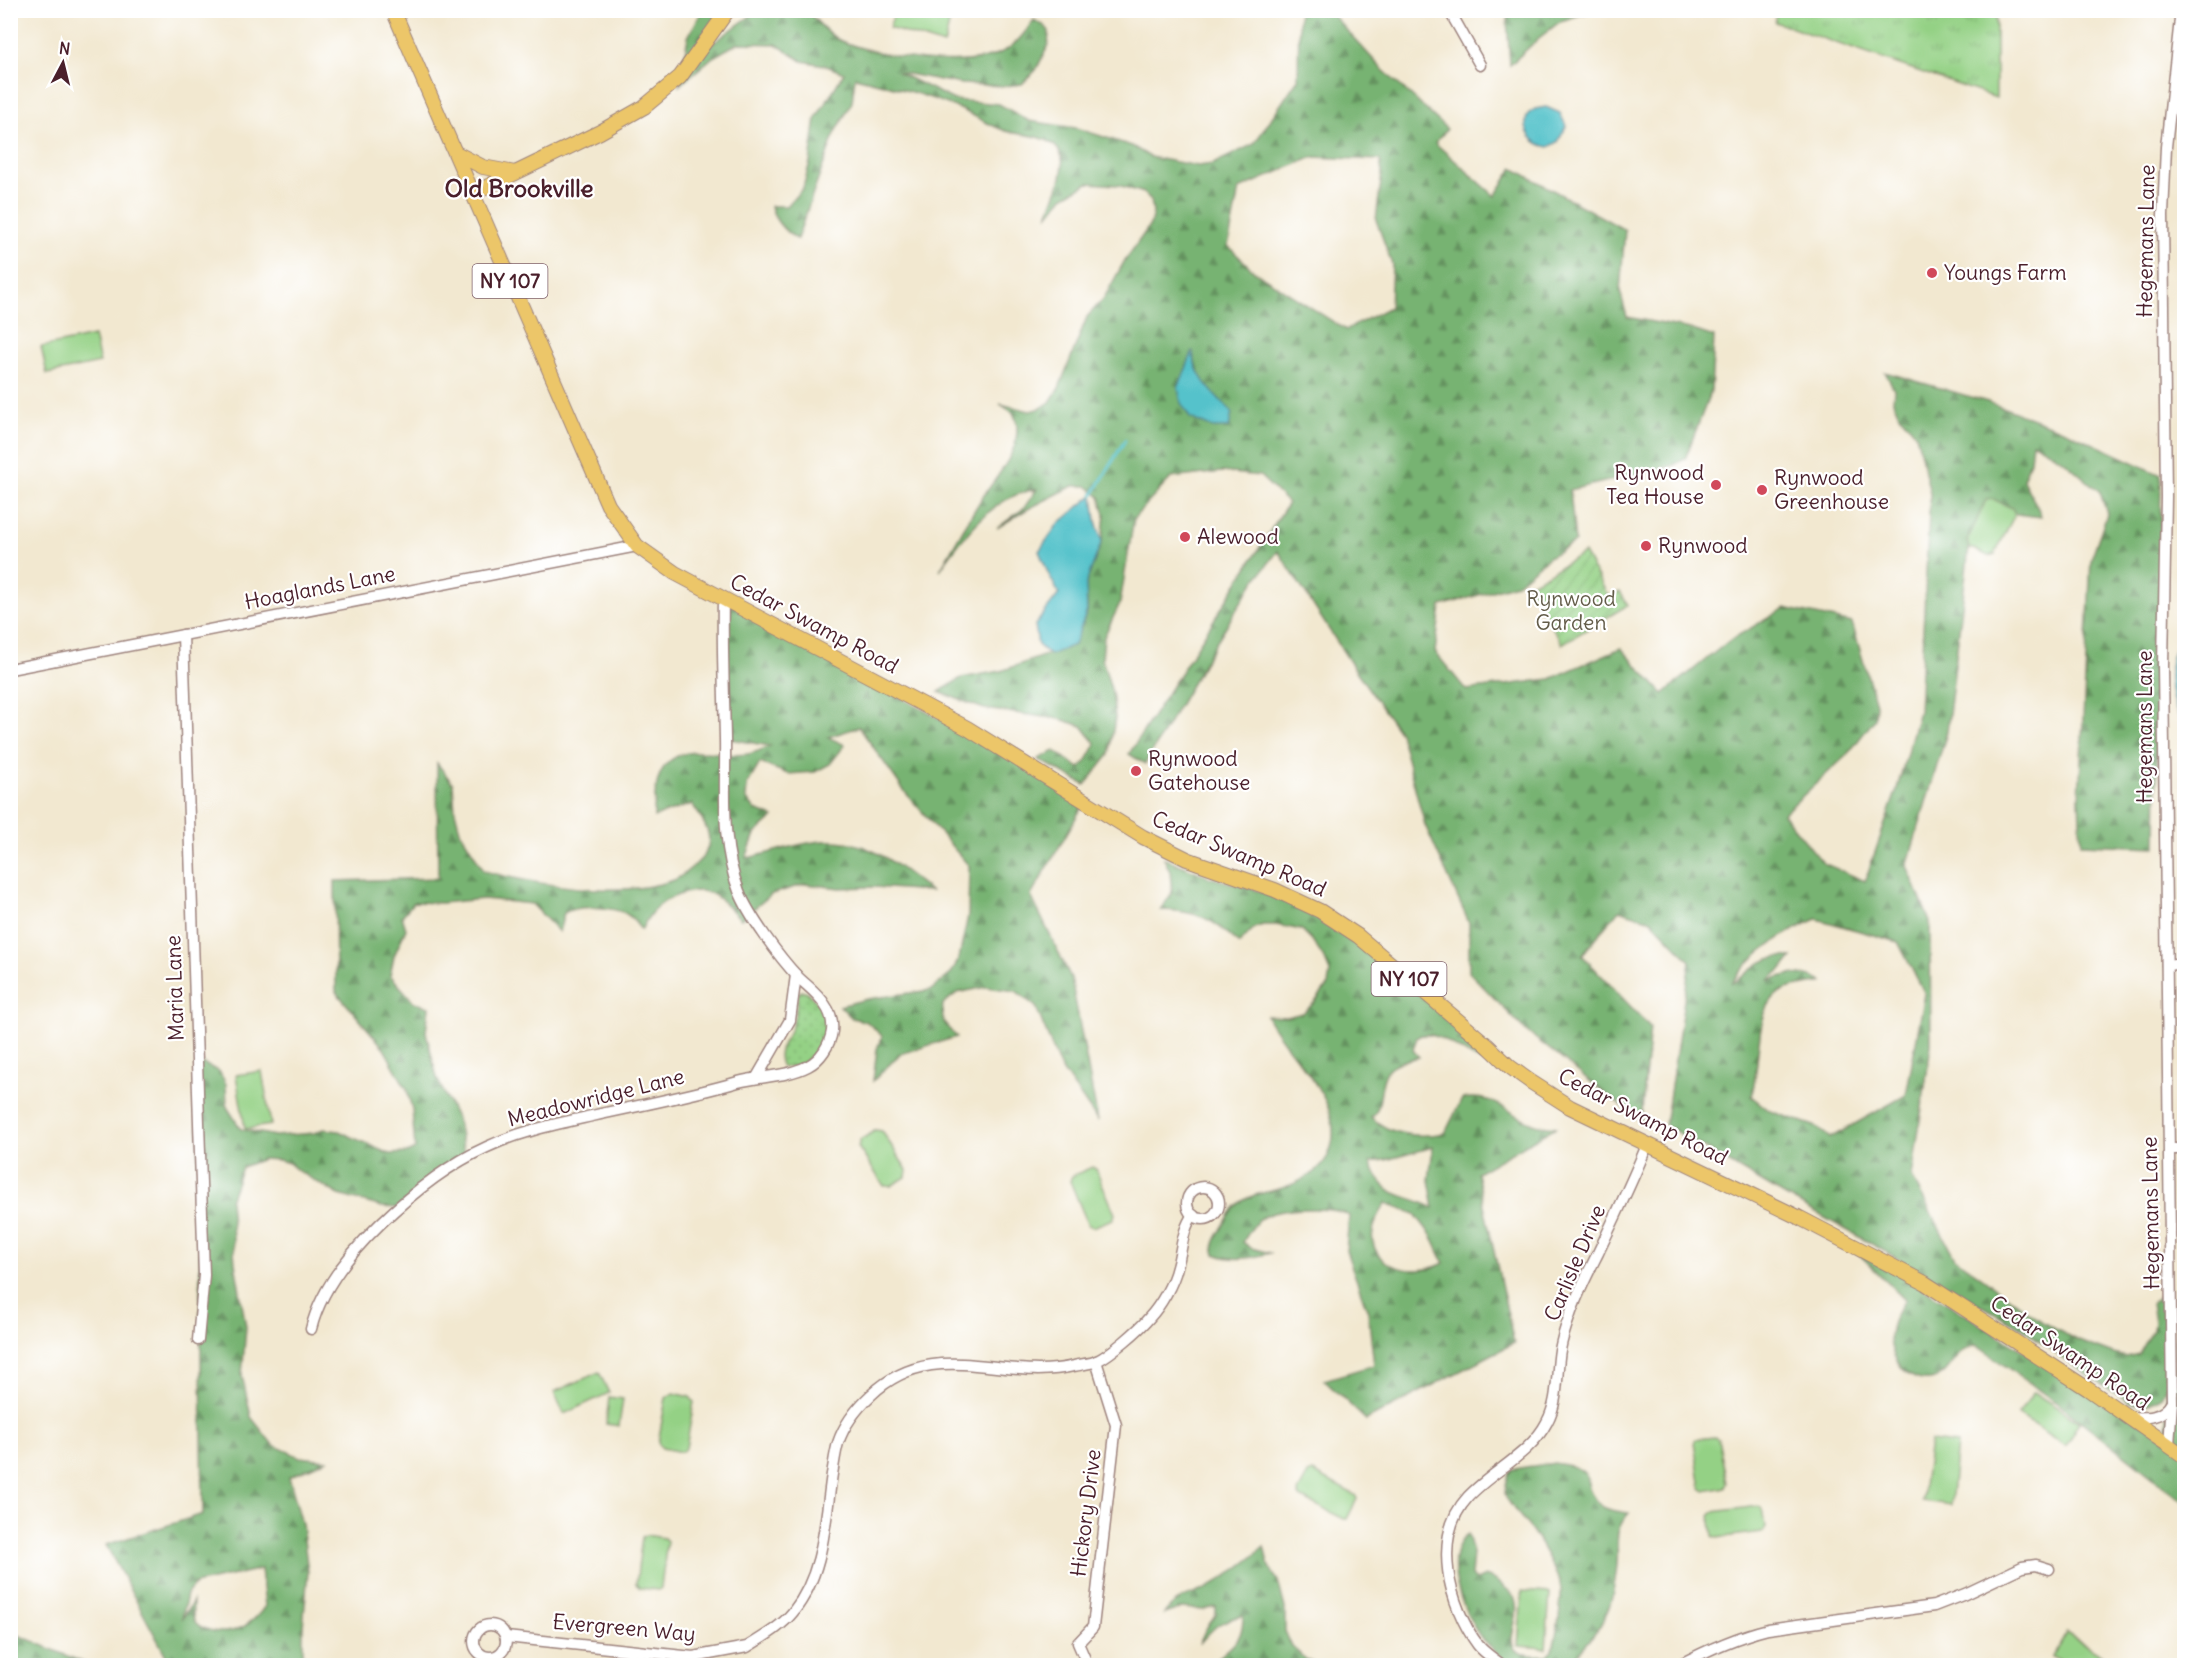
<svg xmlns="http://www.w3.org/2000/svg" width="2195" height="1676" font-family="Delius,sans-serif">
<style>
.grass{fill:url(#grass-dots);stroke:#6f7858;stroke-width:1.5}
.forest{fill:url(#forest-firs);stroke:#60694e;stroke-width:1.5;fill-rule:evenodd}
.park{fill:url(#park-tufts);stroke:#6f7858;stroke-width:1.5}
.garden{fill:url(#garden-furrows);stroke:#6f7858;stroke-width:1.5}
.pitch{fill:#94d185;stroke:#6f7858;stroke-width:1.5}
.water{fill:#54c2cb;stroke:#4f707b;stroke-width:1.5}
.lines{fill:none;stroke-linecap:round;stroke-linejoin:round}
.stream{stroke:#54c2cb;stroke-width:3}
.minor-casing{stroke:#9e847e;stroke-width:13}
.major-casing{stroke:#9e847e;stroke-width:16}
.minor{stroke:#fff;stroke-width:10}
.major{stroke:#ecc669;stroke-width:14}
.poi-dot{fill:#d1495b;stroke:#fff;stroke-width:2}
.labels{text-anchor:middle;stroke-width:4.5;stroke-linejoin:round;paint-order:stroke}
.shield{fill:#fff;stroke:#80626b;stroke-width:1.5}
.shield-label{font-size:20px;font-weight:bold;fill:#4a1f2b}
.street-label{font-size:21px;fill:#4a1f2b;stroke:#fff}
.poi-label{font-size:21px;fill:#4a1f2b;stroke:#fff;text-anchor:start}
.park-label{font-size:21px;fill:#645d4a;stroke:#fff}
.quarter-label{font-size:24px;font-weight:bold;fill:#4a1f2b;stroke:#fff}
</style>
<defs>
<pattern id="grass-dots" width="8" height="8" patternUnits="userSpaceOnUse" patternTransform="scale(1.5)"><rect width="8" height="8" fill="#94d185"/><path d="M2 2h.1M6 6h.1" fill="none" stroke="#81b373" stroke-width="1.8" stroke-linecap="round"/></pattern>
<pattern id="forest-firs" width="22" height="20" patternUnits="userSpaceOnUse" patternTransform="scale(1.5)"><rect width="22" height="20" fill="#77b372"/><path d="M5 1l3.5 6h-7zM16 11l3.5 6h-7z" fill="#64915e"/></pattern>
<pattern id="park-tufts" width="24" height="20" patternUnits="userSpaceOnUse" patternTransform="scale(1.5)"><rect width="24" height="20" fill="#94d185"/><path d="M3 7l-1-3M5 7V3M7 7l1-3M15 17l-1-3M17 17v-4M19 17l1-3" fill="none" stroke="#81b373"/></pattern>
<pattern id="garden-furrows" width="10" height="10" patternUnits="userSpaceOnUse" patternTransform="scale(1.5)"><rect width="10" height="10" fill="#94d185"/><path d="M-1 1l2-2M0 10L10 0M9 11l2-2" fill="none" stroke="#81b373"/></pattern>
</defs>
<rect width="100%" height="100%" fill="#fff"/>
<filter id="ink" filterUnits="userSpaceOnUse"><feTurbulence type="fractalNoise" baseFrequency=".0167" numOctaves="2"/><feDisplacementMap in="SourceGraphic" scale="12" xChannelSelector="R" yChannelSelector="G"/><feConvolveMatrix kernelMatrix="1 2 1 2 8 2 1 2 1" color-interpolation-filters="sRGB"/></filter>
<filter id="wash" filterUnits="userSpaceOnUse"><feTurbulence type="fractalNoise" baseFrequency=".008" numOctaves="4" result="noise"/><feDisplacementMap in="SourceGraphic" scale="24" xChannelSelector="R" yChannelSelector="G"/><feGaussianBlur stdDeviation="1.35" result="paint"/><feColorMatrix in="noise" values="0 0 0 0 0 0 0 0 0 0 0 0 0 0 0 0 0 1.4 0 .05"/><feComposite in="paint" operator="in"/></filter>
<g filter="url(#wash)">
<rect width="100%" height="100%" fill="#f2e8d0"/>
<!-- grass -->
<path class="grass" d="M802,991H806L824,1010L828,1031L819,1053L797,1066L782,1067C773,1051 787,1040 792,1026C796,1015 796,1004 799,992Z"/>
<!-- forest -->
<g class="forest">
<path d="M702,11H721L709,46L757,11H807C816,20 829,36 841,41C878,56 966,72 1002,52C1016,45 1025,33 1034,20L1045,26L1049,31L1048,46L1036,70L1022,84L1005,86L961,84L897,72L954,100L999,104L1029,121L1076,128L1132,146L1150,157L1198,166L1213,164L1254,144L1298,79L1299,13L1298,11H1329L1382,69L1447,129L1435,143L1495,196L1513,168L1625,230L1620,291L1627,317L1690,329L1714,337L1711,391L1685,459L1672,466L1570,490L1575,542L1550,556L1516,584L1441,606L1435,652L1466,690L1550,679L1621,648L1663,694L1730,640L1785,608L1852,623L1876,704L1875,719L1847,755L1783,814L1823,863L1865,881L1896,792L1919,711L1930,493L1916,434L1899,414L1893,401L1894,389L1885,372L1988,402L2068,432L2161,475L2156,847L2081,844L2079,799L2091,559L2107,514L2100,492L2063,460L2032,442L2030,461L2023,480C2028,493 2038,503 2041,517L2015,514L2011,508L1967,541L1969,547L1947,732L1907,866L1930,922L1931,1045L1912,1177L1955,1258L2044,1323L2076,1340L2113,1354L2126,1357L2139,1354L2153,1330L2154,1321L2151,1303L2165,1293L2169,1297L2173,1362L2184,1406V1502L2072,1414L1976,1345C1971,1347 1964,1350 1960,1354C1951,1362 1947,1375 1934,1379C1910,1386 1891,1360 1890,1338C1890,1323 1898,1311 1905,1300L1845,1240L2167,1440V1384L2161,1397L2150,1403L2140,1404L2128,1401L2076,1368L2022,1328L1784,1195L1665,1125L1690,961L1651,920L1619,910L1582,955L1650,1027L1641,1121L1526,1031L1469,972V923L1425,825L1400,733L1354,668L1278,551L1251,586L1215,644L1145,764L1129,754L1288,503L1260,476L1222,472L1171,478L1134,518L1120,603L1104,637L1102,659L1112,692L1115,718L1109,755L1085,785L1038,759L1055,751L1079,768L1086,762L1096,744L1082,726L1060,719L984,709L939,692L961,678L1001,671L1074,645L1087,611L1086,583L1102,541L1105,514L1100,497L1087,486H1073L1026,510L997,528L1024,508L1037,489C993,496 964,535 940,570C952,549 964,527 977,506C992,480 1023,453 1016,420C1014,411 1007,409 1000,404L1030,411L1041,408L1050,402L1059,388L1087,317L1104,298L1124,262L1150,225L1153,213L1151,200L1144,193L1118,185L1088,183L1063,197L1047,217C1053,200 1072,164 1057,148C1045,134 1022,136 1006,131C990,126 975,116 960,109C926,95 891,86 855,77L852,102L833,138L797,239C784,231 774,221 771,206H787L803,188L810,162L816,118L844,73L824,65L802,61L776,44L738,43L713,57L679,86L688,37ZM1313,157L1380,160L1382,173L1376,220L1392,264L1390,307L1346,330L1255,272L1228,246L1239,189ZM1817,919L1898,942L1925,994L1906,1095L1830,1138L1817,1127L1770,1111L1751,1096C1762,1066 1752,1008 1782,991C1793,985 1811,985 1823,982C1802,972 1789,972 1768,981L1784,967L1792,957C1756,955 1755,971 1731,984C1753,952 1782,934 1817,919Z"/>
<path d="M1509,11V10L1593,11L1561,21L1539,38L1510,65L1507,19Z"/>
<path d="M723,599L1086,800L1031,896L1071,978L1098,1121L1060,1067L1036,1007L1016,991L986,987L957,993L943,1004C941,1022 944,1025 957,1037L900,1054L873,1081L877,1049L882,1036L867,1022L852,1018L840,1006L867,999L931,990L951,974L959,958L968,916L969,866L905,792L859,727L828,737L845,745L830,764L815,772L788,774L760,763L747,785L746,798L755,810L774,817L755,834L746,858C769,854 791,845 814,842C863,834 895,863 930,891L874,887L840,888L805,884L772,894L741,919C731,910 719,895 707,892C691,888 665,898 654,910C649,915 645,923 641,930C637,925 633,918 628,915C614,906 577,905 564,913L559,932L532,904L484,899L441,903L414,902L402,916L406,929L394,956L390,975L414,1002L429,1007L426,1032L437,1078L458,1122L465,1158L397,1208L382,1207L339,1195L298,1171L289,1163L279,1160L263,1159L242,1167L230,1200L235,1263L246,1327L242,1375L251,1417L273,1445L300,1457L327,1460L289,1477L302,1524L308,1572L303,1626V1665H171L106,1545L203,1514L197,1061L219,1071L226,1084L227,1107L241,1129L275,1136L314,1133L323,1129L339,1131L389,1154L407,1153L415,1149L412,1109L407,1090L383,1047L336,992L335,881L438,878L437,763L453,784L455,811L460,831L484,871C537,885 621,899 674,880C682,877 689,869 696,864C719,844 707,825 692,804L654,817C654,783 658,751 701,752C717,752 732,757 748,754C755,753 763,749 770,746L725,738ZM261,1569L265,1606C253,1625 232,1637 209,1630C203,1628 197,1626 194,1620C192,1614 193,1606 193,1601L182,1619L187,1594L195,1584Z"/>
<path d="M1164,858L1209,877L1256,890L1307,909L1350,936L1445,1015L1468,1041L1456,1039C1467,1043 1480,1047 1481,1061C1463,1056 1436,1026 1417,1037L1413,1050L1419,1057C1411,1059 1399,1061 1392,1066C1376,1079 1385,1108 1371,1117C1390,1136 1420,1138 1445,1133L1462,1099C1492,1093 1506,1112 1533,1123C1540,1126 1549,1126 1556,1127L1477,1173L1514,1343L1366,1420L1324,1380L1374,1365L1368,1312L1346,1251L1349,1216C1334,1205 1280,1208 1263,1217C1254,1222 1248,1234 1243,1242L1251,1248L1270,1253C1251,1258 1234,1262 1215,1254C1211,1244 1217,1237 1222,1228C1226,1221 1231,1211 1237,1205C1251,1192 1272,1193 1288,1186C1319,1174 1338,1156 1332,1121C1325,1083 1283,1049 1267,1016L1286,1017L1303,1013L1315,1002L1328,985L1330,972L1325,960L1312,940L1302,930L1276,925H1263L1254,928L1239,944C1214,919 1196,910 1160,910L1172,893L1170,872ZM1433,1147L1429,1180L1434,1208C1402,1191 1386,1202 1370,1162L1386,1160ZM1386,1203L1415,1214L1431,1235L1444,1263C1422,1275 1379,1273 1373,1242C1370,1228 1379,1215 1386,1203Z"/>
<path d="M1554,1463C1564,1465 1578,1465 1585,1474C1587,1477 1588,1484 1589,1487C1597,1510 1608,1510 1629,1513C1612,1532 1619,1542 1617,1565C1616,1576 1614,1587 1612,1597C1605,1626 1586,1646 1566,1665C1554,1665 1520,1668 1510,1664C1503,1661 1498,1654 1493,1649C1490,1645 1485,1643 1483,1640C1464,1616 1439,1557 1468,1534L1473,1553L1471,1576L1477,1580L1485,1576C1493,1578 1512,1591 1515,1599C1524,1627 1487,1659 1548,1655C1555,1648 1556,1635 1558,1625C1559,1616 1563,1592 1560,1584C1554,1566 1543,1548 1533,1532C1528,1524 1506,1502 1505,1495C1505,1489 1507,1474 1513,1470C1519,1467 1545,1465 1554,1463Z"/>
<path d="M1264,1547L1269,1567L1278,1581L1285,1608V1631L1292,1647L1308,1661L1319,1665H1212C1228,1645 1243,1646 1243,1616C1220,1620 1214,1627 1199,1644L1205,1630L1216,1615V1607L1203,1610L1182,1608L1164,1614C1175,1598 1191,1596 1207,1588C1227,1577 1248,1562 1264,1547Z"/>
<path d="M11,1632L89,1665H11Z"/>
</g>
<!-- park -->
<path class="park" d="M1776,11H1996V98L1775,22Z"/>
<!-- garden -->
<path class="garden" d="M1584,553L1609,597L1620,592L1628,605L1562,644L1528,585Z"/>
<!-- pitch -->
<g class="pitch">
<path d="M895,11H932L951,16L944,45L889,28Z"/>
<path d="M94,336L100,363L47,374L41,347Z"/>
<path d="M1993,499L2012,508L2015,514L1995,554L1988,556L1969,547L1967,541L1986,500Z"/>
<path d="M262,1071L271,1125L245,1129L236,1075Z"/>
<path d="M876,1130L882,1131L907,1170L906,1177L891,1186H884L858,1147L860,1140Z"/>
<path d="M1092,1167L1096,1169L1115,1214L1113,1219L1093,1227L1088,1225L1070,1181L1072,1176Z"/>
<path d="M599,1372L609,1393L564,1414L554,1392Z"/>
<path d="M2033,1392L2080,1422L2066,1446L2017,1414Z"/>
<path d="M673,1393L690,1397L694,1402L686,1448L681,1452L662,1448L658,1443L666,1398Z"/>
<path d="M609,1397L623,1399L619,1426L606,1424Z"/>
<path d="M1714,1437L1718,1439L1727,1483L1725,1487L1705,1491L1701,1488L1694,1442L1696,1439Z"/>
<path d="M1930,1441L1957,1444L1951,1505L1922,1501Z"/>
<path d="M1313,1472L1355,1495L1357,1499L1347,1519H1344L1300,1497L1298,1492L1308,1474Z"/>
<path d="M1759,1506L1762,1508L1765,1528L1762,1532L1717,1538L1713,1536L1710,1515L1713,1512Z"/>
<path d="M646,1535L664,1538L667,1541L661,1588L658,1590L640,1588L636,1584L642,1537Z"/>
<path d="M1522,1591L1550,1593L1546,1648L1518,1646Z"/>
<path d="M2066,1633L2116,1663L2115,1665H2069L2053,1656Z"/>
</g>
<!-- water -->
<g class="water">
<path d="M1546,107L1560,113L1566,126L1558,142L1549,147C1533,145 1521,130 1528,114L1535,109Z"/>
<path d="M1193,351C1194,378 1215,394 1232,412L1229,428H1213L1190,418L1181,403L1178,388Z"/>
<path d="M1093,495L1096,521L1102,541L1086,583L1087,611L1074,645L1050,655L1038,645L1035,625L1059,594L1048,573L1039,551L1058,524Z"/>
<path d="M2184,642V722C2171,710 2167,674 2172,657C2174,650 2179,646 2184,642Z"/>
</g>
<g class="lines">
<!-- stream -->
<path class="stream" d="M1093,495L1125,440"/>
</g>
</g>
<g filter="url(#ink)">
<g class="lines">
<defs>
<g id="minor">
<path d="M1449,10L1480,65"/>
<path d="M183,635L204,1275L198,1340"/>
<path d="M10,669L637,546"/>
<path d="M2167,965L2184,963"/>
<path d="M757,1077L790,1020L796,975"/>
<path d="M2170,1149H2184"/>
<circle cx="1203" cy="1203" r="16"/>
<path d="M311,1329C321,1288 350,1253 380,1224C411,1194 447,1165 487,1147C521,1131 556,1124 592,1116C641,1105 690,1096 738,1082C760,1076 787,1077 808,1066C820,1060 830,1045 832,1031C833,1022 830,1012 825,1005C819,994 807,986 798,977C779,957 749,916 739,891C720,842 726,789 725,738C724,691 722,646 723,599"/>
<path d="M2129,1417C2146,1418 2163,1419 2172,1402"/>
<path d="M2169,1445L2172,1402L2163,666L2166,497L2163,215L2166,147L2181,10"/>
<circle cx="490" cy="1641" r="16"/>
<path d="M506,1637L693,1657L747,1647C763,1637 781,1627 793,1612C824,1574 825,1521 832,1474C834,1464 835,1453 838,1443C844,1425 857,1408 871,1395C934,1335 1002,1383 1074,1366C1081,1364 1090,1364 1097,1361C1111,1354 1139,1330 1149,1318C1161,1305 1173,1284 1177,1267C1182,1250 1182,1229 1193,1215"/>
<path d="M1088,1666L1078,1643L1093,1627L1116,1425L1096,1361"/>
<path d="M1503,1666C1495,1659 1484,1653 1478,1645C1449,1606 1431,1537 1468,1497C1493,1470 1530,1455 1547,1422C1559,1400 1556,1374 1560,1350C1562,1339 1566,1326 1570,1315C1577,1294 1588,1273 1598,1253C1615,1217 1632,1182 1647,1145"/>
<path d="M1677,1666C1707,1650 1736,1637 1768,1629L1934,1606L1965,1594L2022,1567L2036,1565L2049,1569"/>
</g>
<g id="major">
<path d="M393,10L608,505L637,546L675,573L967,728L1143,837L1187,859L1275,890L1320,911L1358,936L1487,1045L1510,1067L1531,1082L1570,1107L1798,1217L1925,1283L2088,1389L2184,1456"/>
<path d="M456,153L483,167L515,173"/>
<path d="M474,193L600,132L644,107L680,77L728,10"/>
</g>
</defs>
<!-- minor casing -->
<use href="#minor" class="minor-casing"/>
<!-- major casing -->
<use href="#major" class="major-casing"/>
<!-- minor -->
<use href="#minor" class="minor"/>
<!-- major -->
<use href="#major" class="major"/>
</g>
</g>
<!-- markers -->
<g class="poi-dot">
<circle cx="1932" cy="273" r="6"/>
<circle cx="1716" cy="485" r="6"/>
<circle cx="1762" cy="490" r="6"/>
<circle cx="1185" cy="537" r="6"/>
<circle cx="1646" cy="546" r="6"/>
<circle cx="1136" cy="771" r="6"/>
</g>
<g class="labels">
<!-- shield labels -->
<g class="shield">
<rect x="472.5" y="264" width="75" height="34" rx="4.5"/>
<rect x="1371.5" y="962" width="75" height="34" rx="4.5"/>
</g>
<g class="shield-label">
<text x="510" y="288">NY 107</text>
<text x="1409" y="986">NY 107</text>
</g>
<!-- street labels -->
<g class="street-label">
<text transform="translate(2146 241) rotate(-89)" y="7">Hegemans Lane</text>
<text transform="translate(320 588) rotate(-11)" y="7">Hoaglands Lane</text>
<text transform="translate(814 624) rotate(28)" y="7">Cedar Swamp Road</text>
<text transform="translate(2145 727) rotate(-90)" y="7">Hegemans Lane</text>
<text transform="translate(1239 854) rotate(23)" y="7">Cedar Swamp Road</text>
<text transform="translate(175 988) rotate(-92)" y="7">Maria Lane</text>
<text transform="translate(596 1098) rotate(-14)" y="7">Meadowridge Lane</text>
<text transform="translate(1643 1117) rotate(27)" y="7">Cedar Swamp Road</text>
<text transform="translate(2151 1213) rotate(-91)" y="7">Hegemans Lane</text>
<text transform="translate(1575 1263) rotate(-67)" y="7">Carlisle Drive</text>
<text transform="translate(2070 1353) rotate(34)" y="7">Cedar Swamp Road</text>
<text transform="translate(1086 1513) rotate(-83)" y="7">Hickory Drive</text>
<text transform="translate(624 1628) rotate(5)" y="7">Evergreen Way</text>
</g>
<!-- poi labels -->
<g class="poi-label">
<text x="1944" y="280">Youngs Farm</text>
<text x="1704" y="480" text-anchor="end">Rynwood<tspan x="1704" dy="24">Tea House</tspan></text>
<text x="1774" y="485">Rynwood<tspan x="1774" dy="24">Greenhouse</tspan></text>
<text x="1197" y="544">Alewood</text>
<text x="1658" y="553">Rynwood</text>
<text x="1148" y="766">Rynwood<tspan x="1148" dy="24">Gatehouse</tspan></text>
</g>
<!-- park labels -->
<g class="park-label">
<text x="1571" y="606">Rynwood<tspan x="1571" dy="24">Garden</tspan></text>
</g>
<!-- quarter labels -->
<g class="quarter-label">
<text x="519" y="197">Old Brookville</text>
</g>
</g>
<!-- margin -->
<rect width="2195" height="1676" fill="none" stroke="#fff" stroke-width="36"/>
<!-- north arrow -->
<g transform="translate(63 63) rotate(7)" stroke="#ffffff" stroke-width="4.5" paint-order="stroke">
<path d="M0-4.5L10 22L0 15L-10 22Z" fill="#4a1f2b"/>
<text y="-9" font-size="16" font-weight="bold" text-anchor="middle" fill="#4a1f2b">N</text>
</g>
</svg>
